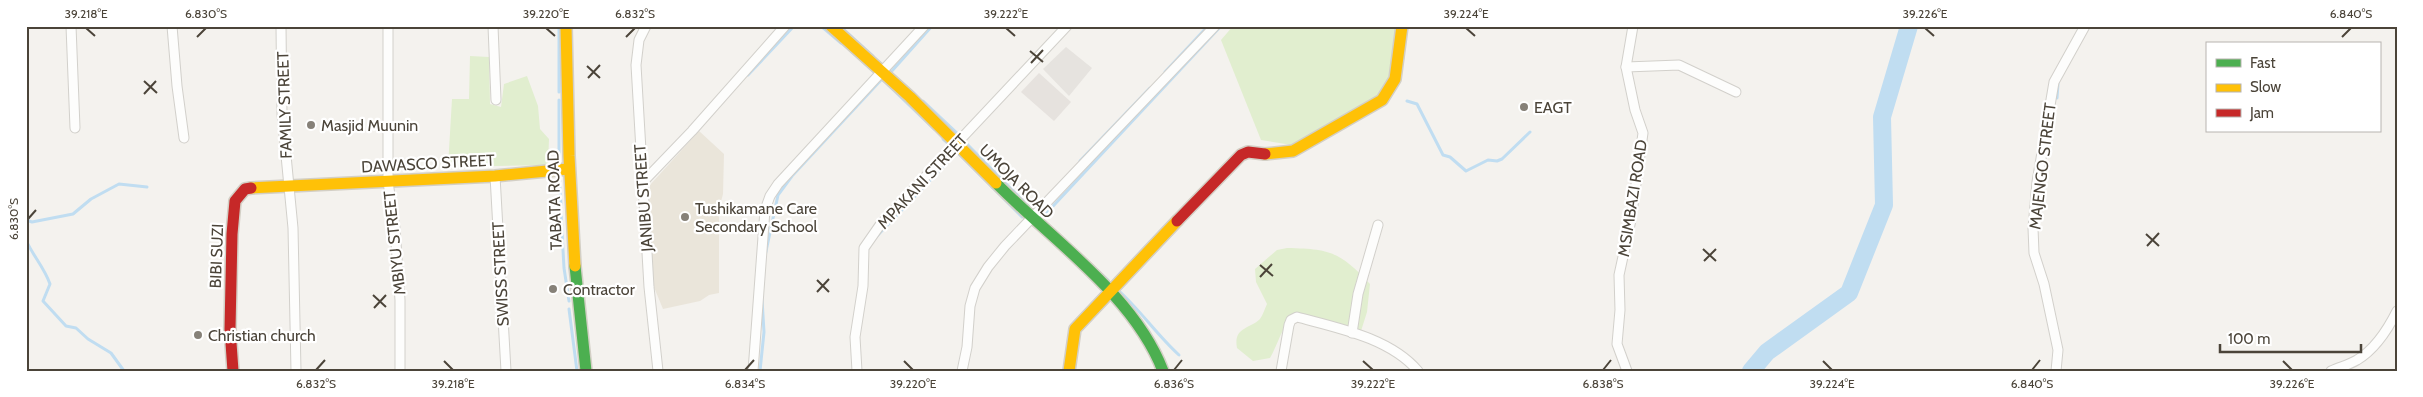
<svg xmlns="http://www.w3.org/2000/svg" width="2423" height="397" font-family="Cabin,sans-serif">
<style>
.industrial{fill:#e6e2de}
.education{fill:#eae5da}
.green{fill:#e1eecf}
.parking{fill:#e6e3df}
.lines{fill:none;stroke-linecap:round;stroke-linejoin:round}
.stream{stroke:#c0ddf1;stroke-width:3}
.river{stroke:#c0ddf1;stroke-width:18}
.street-casing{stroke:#d2d0cb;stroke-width:11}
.fast-casing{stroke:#d3cfc5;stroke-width:14}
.slow-casing{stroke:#d3cfc5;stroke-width:14}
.jam-casing{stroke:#d3cfc5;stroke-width:14}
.street{stroke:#fdfdfc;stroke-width:9}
.fast{stroke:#4caf50;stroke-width:11}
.slow{stroke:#ffc107;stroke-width:11}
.jam{stroke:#c62828;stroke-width:11}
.ticks{fill:none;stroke:#4b4439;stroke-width:2}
.poi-dot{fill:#868178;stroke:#fff;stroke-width:2}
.labels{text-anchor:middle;stroke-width:4.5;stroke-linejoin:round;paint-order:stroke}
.street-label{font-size:16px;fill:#4b4439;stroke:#fff}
.poi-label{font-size:16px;fill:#4b4439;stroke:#fff;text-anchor:start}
.neatline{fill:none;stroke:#4b4439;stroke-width:2}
.ticks-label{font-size:12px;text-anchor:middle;fill:#4b4439}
</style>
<rect width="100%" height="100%" fill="#f4f2ee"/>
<!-- industrial -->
<path class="industrial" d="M1039,73L1071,102L1054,121L1021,92Z"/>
<!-- education -->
<path class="education" d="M699,131L724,154L723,194L719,209V293L709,295L700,301L663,309L651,280L650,185Z"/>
<!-- green -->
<g class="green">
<path d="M1233,26H1402L1405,58L1388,91L1304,147L1261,140L1221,40Z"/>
<path d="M470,56L489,57L490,104L501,107L504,84L527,76L538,106L540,129L549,139L548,165L448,167L452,99H469Z"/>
<path d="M1287,248C1331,249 1340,252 1370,284L1367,312L1361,331L1300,320L1288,322C1280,333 1277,346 1270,358L1253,361L1237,348C1233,327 1250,329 1260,319C1263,315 1265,308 1267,304L1256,282L1255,269L1277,250Z"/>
</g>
<!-- parking -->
<path class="parking" d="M1066,47L1092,68L1069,96L1043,69Z"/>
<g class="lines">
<!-- stream -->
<g class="stream">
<path d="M821,26L841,43"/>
<path d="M840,26L873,56"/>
<path d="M559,29V92"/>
<path d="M1165,72L1208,26"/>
<path d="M892,74L891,72L932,26"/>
<path d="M748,75L794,26"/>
<path d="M2057,98L2058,84"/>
<path d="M923,101L959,135"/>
<path d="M1407,101L1417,104L1443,155L1450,157L1466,171L1488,160L1497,161L1502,159L1530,132"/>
<path d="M943,139L950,145"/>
<path d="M965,142L1033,211L1035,209"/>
<path d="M559,160V100"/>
<path d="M1080,161L1150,88"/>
<path d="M559,175L561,205"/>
<path d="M561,214L564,268L569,301"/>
<path d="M26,220L32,222L73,214L91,199L119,184L147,187"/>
<path d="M877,236L957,152L1022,217"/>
<path d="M26,240C33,256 44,267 50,284L43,301L66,326L76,328L88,339L111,353L124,371"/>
<path d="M765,256L778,195L792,176L882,79L934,129"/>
<path d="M1108,280L1041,219L1221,26"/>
<path d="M1119,291C1141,311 1157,335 1179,355"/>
<path d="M569,309L577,371"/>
<path d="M760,371L764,332L762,299"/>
</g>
<!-- river -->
<path class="river" d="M1751,371L1767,352L1849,293L1884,205L1882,117L1909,26"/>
<defs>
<g id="street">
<path d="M71,26L75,128"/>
<path d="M172,26L177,86L184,138"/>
<path d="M281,26L282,114L293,228L296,371"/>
<path d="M388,26V182L395,228L400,300V371"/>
<path d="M493,26L496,100"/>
<path d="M646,26L639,40L636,65L649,287L658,371"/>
<path d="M1626,67L1679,65L1736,92"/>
<path d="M495,176L506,371"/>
<path d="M642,183L692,131L785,26"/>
<path d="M1352,333L1358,294L1378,225"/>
<path d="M753,371L765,210L770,196L778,184L924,26"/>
<path d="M857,371L855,337L863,286L864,248L880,225L1067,26"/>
<path d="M962,371L967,347L970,306L975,288L988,267L1005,246L1215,26"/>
<path d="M1281,371L1289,325L1291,320L1297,317C1338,328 1390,338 1418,371"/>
<path d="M1627,371L1617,344L1620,310L1619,275L1631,220L1643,133L1635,110L1626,67L1633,26"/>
<path d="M2056,371L2058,350L2044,284L2034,253L2033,228L2037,182L2054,82L2085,26"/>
<path d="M2331,371C2339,367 2349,365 2357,360C2374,350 2388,329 2397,311"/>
</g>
<g id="fast">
<path d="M996,183C1052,240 1134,295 1163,371"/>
<path d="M575,266L586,371"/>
</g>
<g id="slow">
<path d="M566,26L569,156L575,266"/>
<path d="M831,26L910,97L996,183"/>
<path d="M1265,154L1293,151L1382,100L1395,79L1402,26"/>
<path d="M251,188L495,176L568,169"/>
<path d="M1069,371L1075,329L1177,221"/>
</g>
<g id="jam">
<path d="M1177,221L1241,155L1248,152L1265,154"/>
<path d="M233,371L230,329L232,234L235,201L245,189L251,188"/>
</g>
</defs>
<!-- street casing -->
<use href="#street" class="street-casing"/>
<!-- fast casing -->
<use href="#fast" class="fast-casing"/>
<!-- slow casing -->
<use href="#slow" class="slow-casing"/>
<!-- jam casing -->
<use href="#jam" class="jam-casing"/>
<!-- street -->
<use href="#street" class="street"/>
<!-- fast -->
<use href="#fast" class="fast"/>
<!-- slow -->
<use href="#slow" class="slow"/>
<!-- jam -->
<use href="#jam" class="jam"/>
</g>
<!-- ticks -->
<path class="ticks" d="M86,28L95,36M546,28L555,36M1006,28L1015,36M1466,28L1475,36M1925,28L1934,36M197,37L206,28M626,37L635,28M2342,37L2351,28M1030,51L1043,62M1031,63L1043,50M587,66L600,78M588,78L600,65M144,81L157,93M144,94L156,81M28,219L36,210M2146,234L2159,246M2147,246L2159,233M1703,249L1716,261M1704,261L1716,249M1260,265L1273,276M1260,277L1272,264M817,280L829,292M817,292L829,279M373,295L386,307M374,308L386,295M444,361L453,370M904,361L913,370M1363,361L1373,370M1823,361L1832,370M2283,361L2292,370M316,370L325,360M745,370L754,360M1174,370L1182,360M1603,370L1611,360M2032,370L2040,360"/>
<!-- markers -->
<g class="poi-dot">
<circle cx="1524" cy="107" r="5"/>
<circle cx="311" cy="125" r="5"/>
<circle cx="685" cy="217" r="5"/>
<circle cx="553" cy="289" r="5"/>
<circle cx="198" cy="335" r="5"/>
</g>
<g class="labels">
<!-- street labels -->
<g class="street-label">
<text transform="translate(284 105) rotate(-92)" y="6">FAMILY STREET</text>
<text transform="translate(428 163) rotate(-3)" y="6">DAWASCO STREET</text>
<text transform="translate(2042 166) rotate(-83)" y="6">MAJENGO STREET</text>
<text transform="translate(922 181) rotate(-47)" y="6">MPAKANI STREET</text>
<text transform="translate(1017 181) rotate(45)" y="6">UMOJA ROAD</text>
<text transform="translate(643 198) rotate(-94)" y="6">JANIBU STREET</text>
<text transform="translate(1632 198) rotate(-81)" y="6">MSIMBAZI ROAD</text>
<text transform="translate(554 200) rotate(-92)" y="6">TABATA ROAD</text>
<text transform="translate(394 243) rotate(-96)" y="6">MBIYU STREET</text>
<text transform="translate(216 256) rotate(-88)" y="6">BIBI SUZI</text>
<text transform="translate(500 274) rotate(-93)" y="6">SWISS STREET</text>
</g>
<!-- poi labels -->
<g class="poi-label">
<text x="1534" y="113">EAGT</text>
<text x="321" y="131">Masjid Muunin</text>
<text x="695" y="214">Tushikamane Care<tspan x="695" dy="18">Secondary School</tspan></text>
<text x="563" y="295">Contractor</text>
<text x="208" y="341">Christian church</text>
</g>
</g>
<!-- border -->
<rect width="2423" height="397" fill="none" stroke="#ffffff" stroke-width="55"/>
<!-- legend -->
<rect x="2206" y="42" width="175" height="90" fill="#ffffff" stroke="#b7b4b0"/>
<rect x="2216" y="59" width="25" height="8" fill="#4caf50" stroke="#b7b4b0"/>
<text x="2250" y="68" font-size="15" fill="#4b4439">Fast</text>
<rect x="2216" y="84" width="25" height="8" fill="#ffc107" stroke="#b7b4b0"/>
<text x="2250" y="92" font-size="15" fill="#4b4439">Slow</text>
<rect x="2216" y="109" width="25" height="8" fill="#c62828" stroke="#b7b4b0"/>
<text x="2250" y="118" font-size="15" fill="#4b4439">Jam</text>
<!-- scale -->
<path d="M2220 344v8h141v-8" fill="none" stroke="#4b4439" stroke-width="2.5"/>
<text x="2228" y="344" font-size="15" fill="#4b4439" stroke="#ffffff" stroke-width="4" paint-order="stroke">100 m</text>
<rect x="28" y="28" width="2368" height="342" class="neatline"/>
<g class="ticks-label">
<text x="86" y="18">39.218°E</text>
<text x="206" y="18">6.830°S</text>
<text x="546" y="18">39.220°E</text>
<text x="635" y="18">6.832°S</text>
<text x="1006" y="18">39.222°E</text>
<text x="1466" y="18">39.224°E</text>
<text x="1925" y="18">39.226°E</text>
<text x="2351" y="18">6.840°S</text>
<text transform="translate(14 219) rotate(-90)" y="4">6.830°S</text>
<text x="316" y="388">6.832°S</text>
<text x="453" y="388">39.218°E</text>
<text x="745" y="388">6.834°S</text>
<text x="913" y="388">39.220°E</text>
<text x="1174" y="388">6.836°S</text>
<text x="1373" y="388">39.222°E</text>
<text x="1603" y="388">6.838°S</text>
<text x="1832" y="388">39.224°E</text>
<text x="2032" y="388">6.840°S</text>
<text x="2292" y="388">39.226°E</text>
</g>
</svg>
